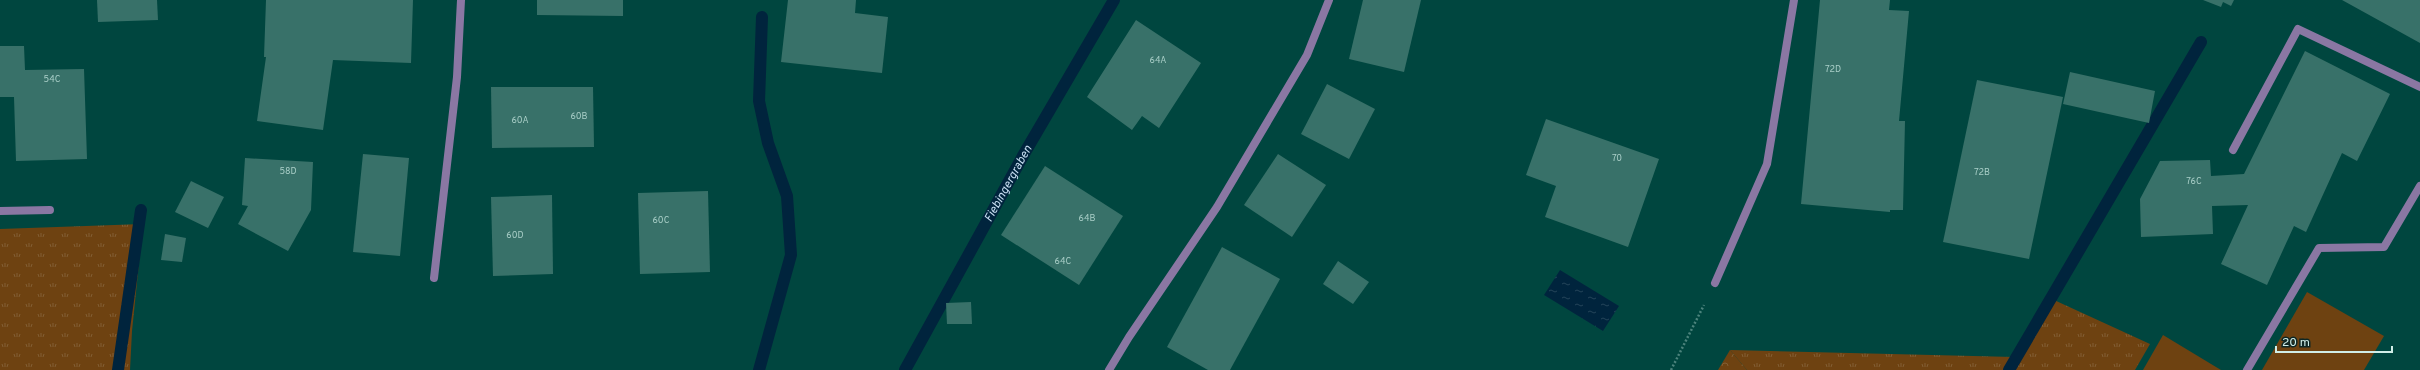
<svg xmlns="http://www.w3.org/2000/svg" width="2420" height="370" font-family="Overpass,sans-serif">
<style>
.grass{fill:url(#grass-tufts)}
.forest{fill:url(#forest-crowns)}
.green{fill:#6e4211}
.water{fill:url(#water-ripples)}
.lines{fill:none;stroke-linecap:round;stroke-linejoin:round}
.stream{stroke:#00243d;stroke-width:12}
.building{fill:#387169}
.path{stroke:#4b837c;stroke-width:2.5;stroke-dasharray:2 2;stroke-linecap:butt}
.service{stroke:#8a77a3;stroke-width:8}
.labels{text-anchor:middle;stroke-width:3;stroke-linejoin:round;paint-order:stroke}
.number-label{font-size:9px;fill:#aacfc8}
.water-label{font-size:12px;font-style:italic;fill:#c8dff2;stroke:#0e2724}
</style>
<defs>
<pattern id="grass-tufts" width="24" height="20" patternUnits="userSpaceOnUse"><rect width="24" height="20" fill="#6e4211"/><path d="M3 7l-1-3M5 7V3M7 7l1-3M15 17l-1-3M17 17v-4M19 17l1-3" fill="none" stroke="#825e34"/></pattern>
<pattern id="forest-crowns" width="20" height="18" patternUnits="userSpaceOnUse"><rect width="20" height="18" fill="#6e4211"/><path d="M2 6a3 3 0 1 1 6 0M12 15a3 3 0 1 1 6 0" fill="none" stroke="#825e34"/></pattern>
<pattern id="water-ripples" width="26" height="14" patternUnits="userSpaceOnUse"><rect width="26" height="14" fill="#00243d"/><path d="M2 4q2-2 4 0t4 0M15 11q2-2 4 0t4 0" fill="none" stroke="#244459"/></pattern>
</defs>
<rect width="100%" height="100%" fill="#00463f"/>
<!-- grass -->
<g class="grass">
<path d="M143,224L132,331L130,370H0V229Z"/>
<path d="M2054,300L2150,344L2135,370H1747L1730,350L2014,357Z"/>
</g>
<!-- forest -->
<path class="forest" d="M1730,350L1747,370H1718Z"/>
<!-- green -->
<g class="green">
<path d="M2307,292L2384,336L2364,370H2262Z"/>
<path d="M2163,335L2221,370H2143Z"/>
</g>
<!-- water -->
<path class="water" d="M1560,270L1619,306L1603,331L1544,295Z"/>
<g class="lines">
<!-- stream -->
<g class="stream">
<path d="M118,370L141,210"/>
<path d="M759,370L791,255L787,196L768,143L759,101L762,17"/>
<path id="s1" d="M905,370L1024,154L1114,0"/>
<path d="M2009,370L2201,42"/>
</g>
</g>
<!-- building -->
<g class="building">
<path d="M97,0H157L158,20L98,22Z"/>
<path d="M266,0H413L411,63L333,60L323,130L257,121L266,57H264Z"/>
<path d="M537,0H623V16L537,15Z"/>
<path d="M788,0H856L855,13L888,17L882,73L781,62Z"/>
<path d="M1363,0H1421L1404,72L1349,59Z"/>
<path d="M1820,0H1890L1889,10L1909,11L1899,121H1905L1903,210H1890V212L1801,204Z"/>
<path d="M2203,0H2234L2231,6L2223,2L2221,7Z"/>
<path d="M2342,0H2420V43Z"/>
<path d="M1136,20L1201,63L1159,128L1142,116L1132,130L1087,97Z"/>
<path d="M0,46H24L25,70L84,69L87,159L16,161L14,97H0Z"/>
<path d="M2305,51L2390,94L2357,161L2342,153L2306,232L2294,226L2267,285L2221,264L2248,205L2212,206L2213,234L2141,237L2140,199L2160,161L2210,160L2211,176L2244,174Z"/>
<path d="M2070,72L2155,91L2149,123L2063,104Z"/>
<path d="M1977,80L2063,97L2029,259L1943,242Z"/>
<path d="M1327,84L1375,109L1349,159L1301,134Z"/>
<path d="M491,87H593L594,147L492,148Z"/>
<path d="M1546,119L1659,159L1628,247L1545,217L1556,186L1526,175Z"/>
<path d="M363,154L409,158L400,256L353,252Z"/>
<path d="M1278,154L1326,185L1292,237L1244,205Z"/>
<path d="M245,158L313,162L311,210L288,251L238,224L248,206L242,205Z"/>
<path d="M1045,166L1123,216L1079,285L1001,235Z"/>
<path d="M191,181L224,197L208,228L175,212Z"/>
<path d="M708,191L710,272L640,274L638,193Z"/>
<path d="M552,195L553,274L493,276L491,197Z"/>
<path d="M165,234L186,238L182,262L161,260Z"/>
<path d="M1222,247L1280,279L1230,370H1208L1167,347Z"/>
<path d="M1338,261L1369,282L1353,304L1323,284Z"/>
<path d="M971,302L972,324H947L946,303Z"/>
</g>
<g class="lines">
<!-- path -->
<path class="path" d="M1671,370L1704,305"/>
<!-- service -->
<g class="service">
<path d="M2233,150L2298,29L2420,87"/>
<path d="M0,211L50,210"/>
<path d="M434,278L457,77L461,0"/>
<path d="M1715,283L1767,164L1794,0"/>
<path d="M1109,370L1129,337L1217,207L1307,55L1329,0"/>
<path d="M2247,370L2319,248L2384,247L2420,186"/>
</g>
</g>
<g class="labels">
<!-- number labels -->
<g class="number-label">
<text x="1158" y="63">64A</text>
<text x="1833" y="72">72D</text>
<text x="52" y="82">54C</text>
<text x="579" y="119">60B</text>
<text x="520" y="123">60A</text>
<text x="1617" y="161">70</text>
<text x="288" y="174">58D</text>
<text x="1982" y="175">72B</text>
<text x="2194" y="184">76C</text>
<text x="1087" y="221">64B</text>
<text x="661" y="223">60C</text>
<text x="515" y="238">60D</text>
<text x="1063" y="264">64C</text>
</g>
<!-- water labels -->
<g class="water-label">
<text dy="4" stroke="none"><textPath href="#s1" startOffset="213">Fiebingergraben</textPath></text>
</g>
</g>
<!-- scale -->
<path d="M2276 346v6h116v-6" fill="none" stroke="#d0eee8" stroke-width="2"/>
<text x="2282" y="346" font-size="12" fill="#d0eee8" stroke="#0e2724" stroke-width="3" paint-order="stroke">20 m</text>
</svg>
